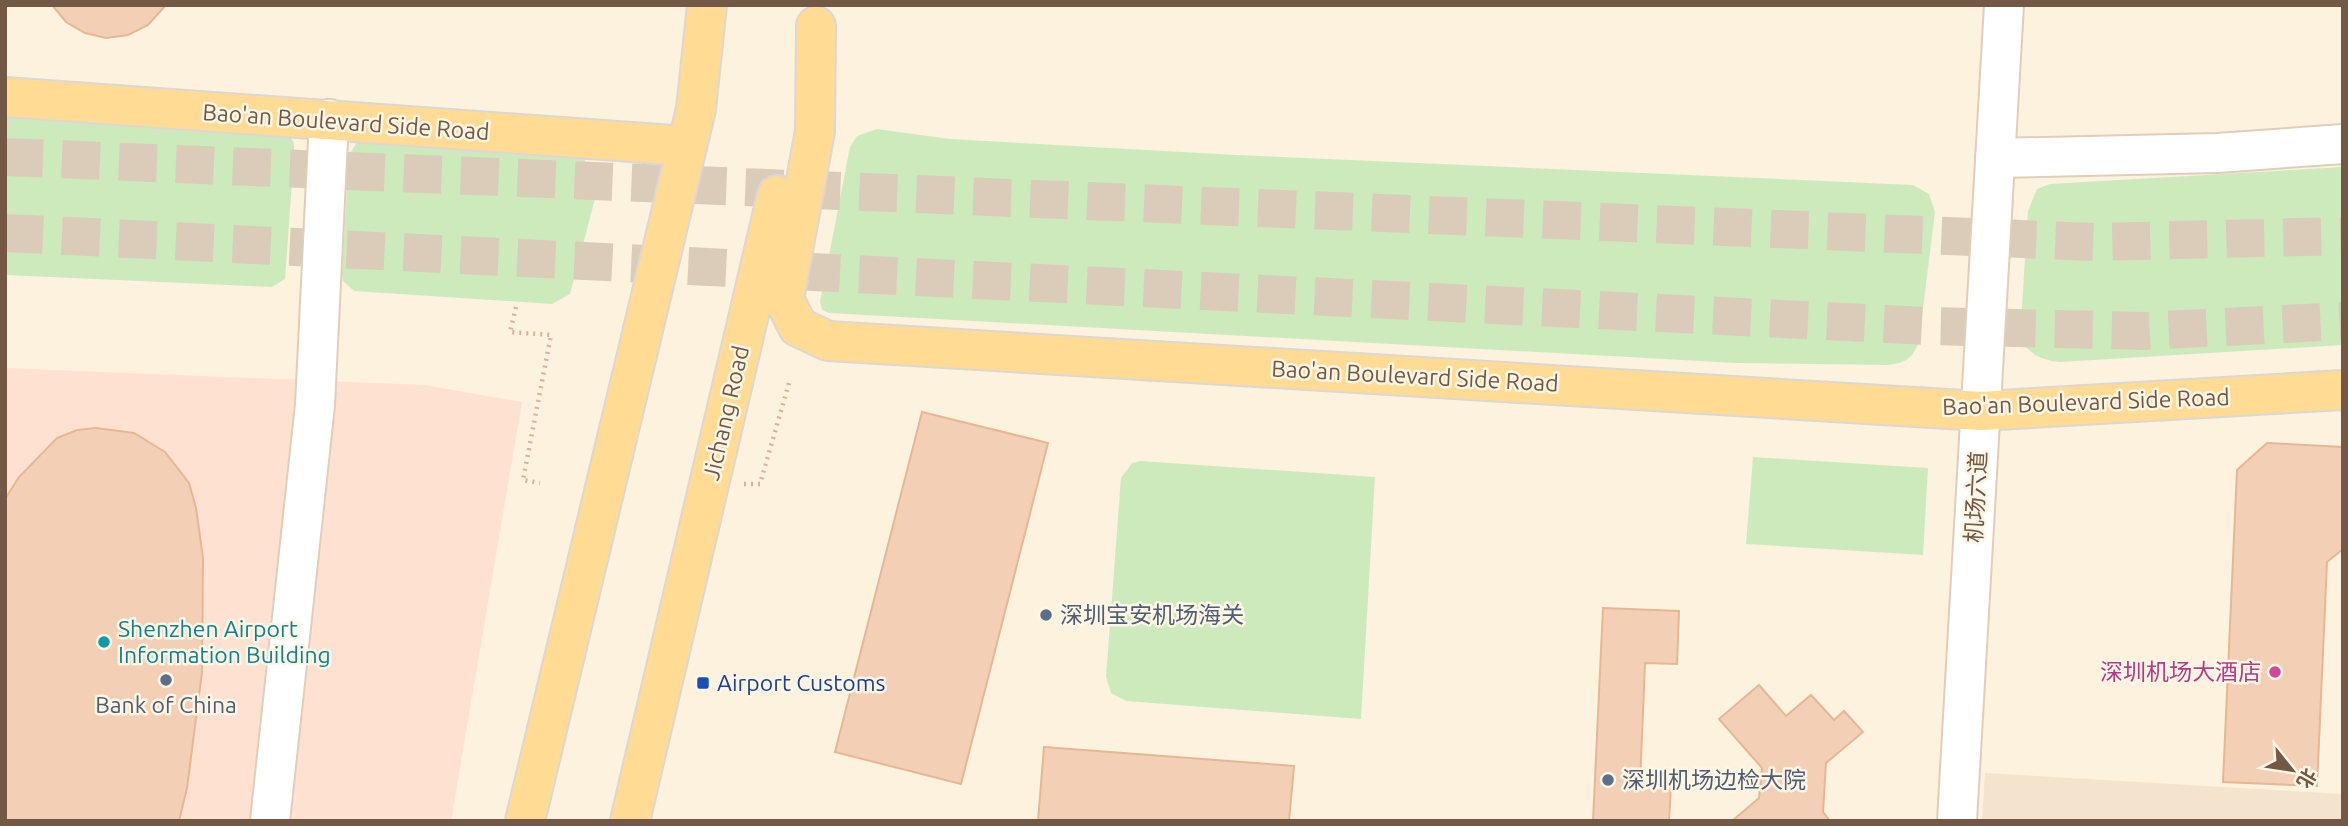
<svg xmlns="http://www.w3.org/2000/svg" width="2348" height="826" font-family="Ubuntu,'Noto Sans SC',sans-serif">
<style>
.residential{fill:#f5e4cd}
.commercial{fill:#fee1d1}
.green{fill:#cdeabd}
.building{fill:#f3d0b5;stroke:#e6b795;stroke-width:2}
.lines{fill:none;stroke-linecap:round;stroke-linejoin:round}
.major-tunnel{stroke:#daccb8;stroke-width:38;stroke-dasharray:38 19;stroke-linecap:butt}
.minor-casing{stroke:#e1ceba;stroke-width:42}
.major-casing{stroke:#ddd7d3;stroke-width:42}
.path{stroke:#d7b499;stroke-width:4.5;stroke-dasharray:2 5;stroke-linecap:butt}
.minor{stroke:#fff;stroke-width:38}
.major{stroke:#ffdb94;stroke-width:38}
.service-dot{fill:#5c6f8a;stroke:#fff6e5;stroke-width:2.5}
.culture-dot{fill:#0f9aa8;stroke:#fff6e5;stroke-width:2.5}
.hotel-dot{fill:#d1479c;stroke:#fff6e5;stroke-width:2.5}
.transit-dot{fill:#1a4fb4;stroke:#fff6e5;stroke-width:2.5}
.labels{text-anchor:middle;stroke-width:5;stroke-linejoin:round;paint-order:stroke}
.street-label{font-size:23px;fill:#735846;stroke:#fff6e5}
.service-label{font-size:23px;fill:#4e5e75;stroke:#fff6e5;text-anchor:start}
.culture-label{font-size:23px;fill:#0d838f;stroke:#fff6e5;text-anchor:start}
.hotel-label{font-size:23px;fill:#b23c85;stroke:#fff6e5;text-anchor:end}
.transit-label{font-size:23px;fill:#164399;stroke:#fff6e5;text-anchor:start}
</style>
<rect width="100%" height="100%" fill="#fdf2de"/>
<!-- residential -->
<path class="residential" d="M1985,773L2343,794V821H1982Z"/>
<!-- commercial -->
<path class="commercial" d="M5,368L424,385L522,402L451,821H5Z"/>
<!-- green -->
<g class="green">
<path d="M5,106L288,133L294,143V154L285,279L272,287L5,275Z"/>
<path d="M877,129L950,139L1236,155L1913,185L1929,194L1935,212L1919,341C1913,359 1905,363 1887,365L1736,363L829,313L822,310L820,302L850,147L857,136Z"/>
<path d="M359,139L582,156L596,178L597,191L570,294L552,304L354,291L343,281L342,273L349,155Z"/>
<path d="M2343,167V345L2060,362C2042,360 2029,355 2020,338L2028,211L2037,189L2050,184Z"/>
<path d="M1753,457L1928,468L1923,555L1746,544Z"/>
<path d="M1140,461L1375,477L1361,719L1126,701L1111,693L1106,677L1121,478L1132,463Z"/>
</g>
<!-- building -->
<g class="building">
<path d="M166,5L148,25L128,35L106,38L85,33L66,22L52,5Z"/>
<path d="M922,412L1048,443L961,784L835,752Z"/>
<path d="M96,428L134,433L165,452L189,483L196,508L203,558L202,672L187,788L179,821H5V499L19,477L57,438L77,430Z"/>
<path d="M2267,443L2343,447V549L2327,562L2317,786L2223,782L2237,470Z"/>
<path d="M1603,608L1679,611L1677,664L1645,663L1640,784L1671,785L1669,821H1593Z"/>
<path d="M1759,685L1786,716L1811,695L1834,720L1844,711L1863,732L1826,763L1823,812L1830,821H1732L1759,798L1762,768L1719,719Z"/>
<path d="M1044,747L1294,766L1289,821H1038Z"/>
</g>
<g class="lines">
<!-- major-tunnel -->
<g class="major-tunnel">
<path d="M5,157L2095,242L2343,236"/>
<path d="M5,233L1928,326L2145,331L2343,321"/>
</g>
<defs>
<g id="minor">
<path d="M1995,158L2217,153L2343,144"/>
<path d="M270,821L315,405L329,119"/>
<path d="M1957,821L2004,5"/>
</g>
<g id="major">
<path d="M816,26L815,131L784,299L798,327L828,341L1981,411L2343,390"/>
<path d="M5,97L687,146"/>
<path d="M525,821L696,109L707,5"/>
<path d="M630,821L777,195"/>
</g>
</defs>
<!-- minor casing -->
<use href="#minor" class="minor-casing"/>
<!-- major casing -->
<use href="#major" class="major-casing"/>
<!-- path -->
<g class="path">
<path d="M516,307L510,332L551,335L523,480L540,483"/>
<path d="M744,484H760L789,383"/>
</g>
<!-- minor -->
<use href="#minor" class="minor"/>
<!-- major -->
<use href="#major" class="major"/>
</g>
<!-- markers -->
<g class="service-dot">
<circle cx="1046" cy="615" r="7"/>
<circle cx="166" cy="680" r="7"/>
<circle cx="1608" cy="780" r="7"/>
</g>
<circle class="culture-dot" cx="104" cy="642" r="7"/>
<circle class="hotel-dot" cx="2275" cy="672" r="7"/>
<rect class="transit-dot" x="696" y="676" width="14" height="14" rx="3.5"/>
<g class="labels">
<!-- street labels -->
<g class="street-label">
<text transform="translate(346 122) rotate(4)" y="8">Bao'an Boulevard Side Road</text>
<text transform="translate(1415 376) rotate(3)" y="8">Bao'an Boulevard Side Road</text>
<text transform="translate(2086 402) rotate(-2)" y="8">Bao'an Boulevard Side Road</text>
<text transform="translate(726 413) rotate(-77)" y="8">Jichang Road</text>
<text transform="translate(1976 497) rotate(-87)" y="8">机场六道</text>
</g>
<!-- service labels -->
<g class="service-label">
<text x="1060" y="623">深圳宝安机场海关</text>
<text x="166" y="713" text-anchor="middle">Bank of China</text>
<text x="1622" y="788">深圳机场边检大院</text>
</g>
<!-- culture labels -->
<g class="culture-label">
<text x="118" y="637">Shenzhen Airport<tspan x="118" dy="26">Information Building</tspan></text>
</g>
<!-- hotel labels -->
<g class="hotel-label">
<text x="2261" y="680">深圳机场大酒店</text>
</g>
<!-- transit labels -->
<g class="transit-label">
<text x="717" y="691">Airport Customs</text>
</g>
</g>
<!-- border -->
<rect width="2348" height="826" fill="none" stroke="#735846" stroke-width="14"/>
<!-- north arrow -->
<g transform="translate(2292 770) rotate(120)" stroke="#fff6e5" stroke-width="5" paint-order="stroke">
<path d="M0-5L12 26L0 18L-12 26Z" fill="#735846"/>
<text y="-10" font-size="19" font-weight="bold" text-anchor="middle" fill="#735846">北</text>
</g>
</svg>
